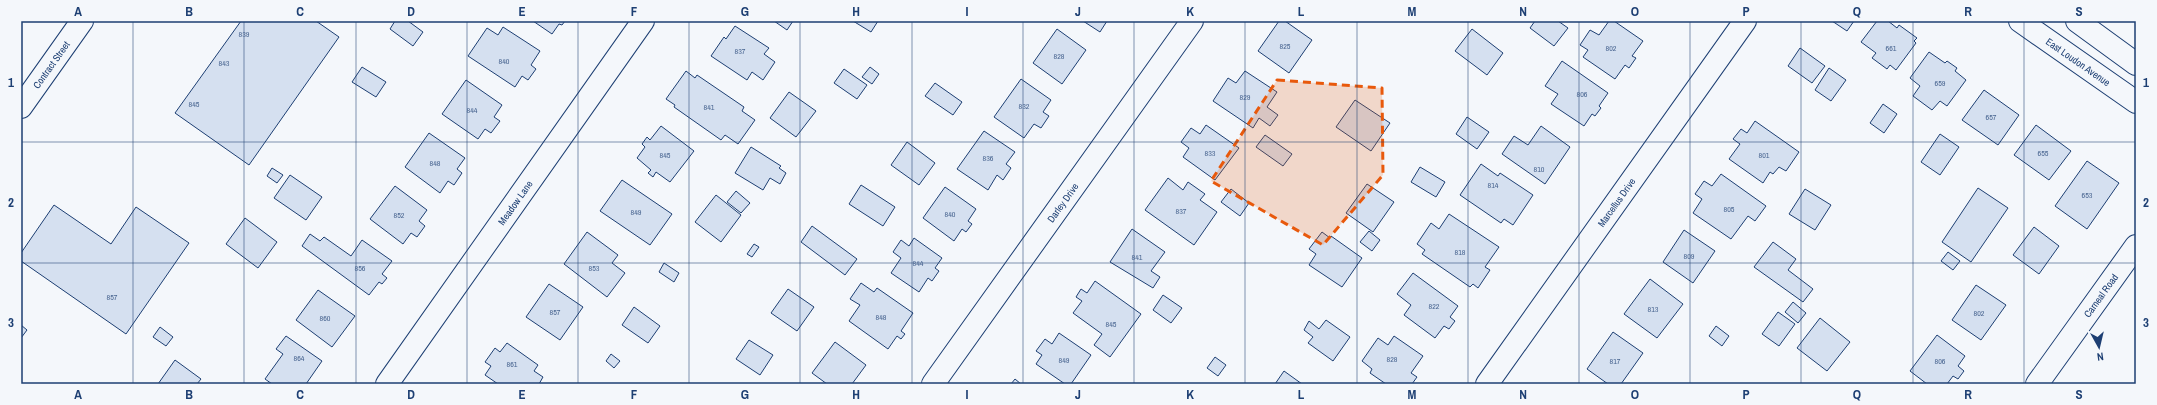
<svg xmlns="http://www.w3.org/2000/svg" width="2157" height="405" font-family="'Archivo Narrow',sans-serif">
<style>
.building{fill:#d5e0f0;stroke:#1d3f73}
.lines{fill:none;stroke-linecap:round;stroke-linejoin:round}
.street-casing{stroke:#1d3f73;stroke-width:24}
.secondary-casing{stroke:#1d3f73;stroke-width:24}
.street{stroke:#f4f7fb;stroke-width:22}
.secondary{stroke:#f4f7fb;stroke-width:22}
.marked{fill:#e8590c;fill-opacity:0.2;stroke:#e8590c;stroke-width:3;stroke-dasharray:8 5;stroke-linejoin:round}
.grid{fill:none;stroke:#1d3f73;stroke-width:1;stroke-opacity:0.55}
.labels{text-anchor:middle;stroke-width:3;stroke-linejoin:round;paint-order:stroke}
.number-label{font-size:8px;fill:#4b6792}
.street-label{font-size:10px;fill:#1d3f73;stroke:#f4f7fb}
.neatline{fill:none;stroke:#1d3f73;stroke-width:1.5}
.grid-label{font-size:13px;text-anchor:middle;font-weight:bold;fill:#1d3f73}
</style>
<rect width="100%" height="100%" fill="#f4f7fb"/>
<!-- building -->
<g class="building">
<path d="M241,21H316L339,37L249,165L175,113Z"/>
<path d="M395,21H408L423,32L413,46L390,29Z"/>
<path d="M533,21H565L562,25L559,24L552,34Z"/>
<path d="M774,21H793L787,30Z"/>
<path d="M853,21H878L871,32Z"/>
<path d="M1083,21H1107L1100,32Z"/>
<path d="M1279,21H1285L1312,40L1289,73L1258,51Z"/>
<path d="M1535,21H1558L1568,28L1554,46L1530,28Z"/>
<path d="M1609,21H1614L1643,41L1632,56L1636,58L1629,68L1625,65L1615,79L1583,57L1588,50L1580,45L1590,30L1599,35Z"/>
<path d="M1832,21H1854L1847,31Z"/>
<path d="M1877,21H1888L1897,28L1899,25L1917,38L1914,41L1916,43L1896,70L1890,65L1887,69L1872,58L1876,53L1861,42Z"/>
<path d="M735,26L769,48L764,54L775,62L763,80L752,72L747,80L711,56L724,37L726,39Z"/>
<path d="M503,27L540,51L531,65L536,69L528,80L522,76L515,87L468,56L487,28L498,35Z"/>
<path d="M1057,29L1086,50L1062,84L1033,63Z"/>
<path d="M1472,29L1503,53L1487,75L1455,51Z"/>
<path d="M1800,48L1825,66L1812,83L1788,66Z"/>
<path d="M1929,52L1945,63L1947,61L1957,68L1955,71L1966,80L1947,106L1940,101L1932,110L1913,96L1920,86L1910,78Z"/>
<path d="M1562,61L1608,93L1599,106L1601,108L1595,116L1592,114L1584,126L1551,104L1558,94L1545,86Z"/>
<path d="M362,67L386,82L376,97L352,82Z"/>
<path d="M870,67L879,74L872,84L862,77Z"/>
<path d="M1829,68L1846,80L1831,101L1815,90Z"/>
<path d="M844,69L867,85L857,99L834,83Z"/>
<path d="M686,71L695,78L697,75L744,107L742,111L755,120L738,144L725,135L721,140L674,107L675,105L666,99Z"/>
<path d="M1245,71L1277,92L1267,107L1278,115L1270,126L1259,118L1253,128L1213,101L1228,78L1236,83Z"/>
<path d="M1021,79L1051,100L1043,112L1049,116L1041,128L1034,124L1024,138L994,117Z"/>
<path d="M466,80L502,105L494,117L500,121L491,133L485,129L478,139L442,114Z"/>
<path d="M935,83L962,102L953,115L925,96Z"/>
<path d="M1984,90L2019,115L1998,145L1962,120Z"/>
<path d="M789,92L816,111L796,137L770,118Z"/>
<path d="M1355,100L1390,123L1371,151L1336,127Z"/>
<path d="M1883,104L1897,114L1884,133L1870,123Z"/>
<path d="M1467,117L1489,132L1477,149L1456,134Z"/>
<path d="M1755,121L1799,152L1786,171L1779,167L1773,174L1770,172L1763,183L1729,159L1740,144L1733,139L1741,129L1747,133Z"/>
<path d="M1206,125L1239,148L1215,180L1183,157L1189,148L1181,142L1191,128L1200,134Z"/>
<path d="M2036,125L2071,151L2049,180L2014,155Z"/>
<path d="M661,126L694,151L670,182L656,172L653,177L648,173L651,170L637,158L645,147L642,144L647,137L650,140Z"/>
<path d="M1541,126L1570,147L1545,184L1502,154L1514,136L1528,145Z"/>
<path d="M984,131L1015,152L1006,164L1011,168L1003,180L997,175L988,190L957,169Z"/>
<path d="M429,133L465,158L457,169L462,173L454,185L448,181L440,193L405,167Z"/>
<path d="M1940,134L1959,147L1940,175L1921,162Z"/>
<path d="M1265,135L1292,154L1283,166L1256,147Z"/>
<path d="M907,142L935,163L919,185L891,165Z"/>
<path d="M751,147L781,166L779,168L786,173L780,184L770,178L763,190L735,173Z"/>
<path d="M2087,161L2119,183L2087,229L2055,206Z"/>
<path d="M1481,164L1498,176L1500,173L1533,195L1513,225L1504,219L1501,223L1460,195Z"/>
<path d="M1420,167L1445,182L1436,197L1411,182Z"/>
<path d="M272,168L283,175L277,183L267,176Z"/>
<path d="M1721,174L1766,206L1755,221L1748,216L1731,239L1693,213L1702,199L1695,194L1704,181L1712,186Z"/>
<path d="M290,175L322,197L306,220L274,198Z"/>
<path d="M1168,178L1183,190L1188,182L1205,194L1200,200L1217,212L1194,245L1145,210Z"/>
<path d="M622,180L672,214L650,245L600,211Z"/>
<path d="M1367,184L1394,202L1373,232L1346,213Z"/>
<path d="M861,185L895,207L883,226L849,204Z"/>
<path d="M395,186L427,210L419,221L425,226L417,237L411,233L403,244L370,219Z"/>
<path d="M945,187L976,209L968,221L972,224L966,232L962,229L954,241L923,218Z"/>
<path d="M1978,188L2008,208L1971,262L1942,242Z"/>
<path d="M1231,189L1249,203L1240,216L1221,202Z"/>
<path d="M1805,189L1831,205L1815,230L1789,214Z"/>
<path d="M736,191L750,203L741,213L727,202Z"/>
<path d="M716,195L741,215L721,242L695,222Z"/>
<path d="M54,205L111,244L136,207L189,243L126,334L21,261V253Z"/>
<path d="M1449,214L1499,247L1485,267L1490,270L1478,288L1473,284L1470,287L1422,254L1425,250L1417,244L1431,223L1439,229Z"/>
<path d="M245,218L277,242L258,268L226,244Z"/>
<path d="M812,226L857,259L845,275L801,242Z"/>
<path d="M2034,227L2059,246L2039,274L2013,255Z"/>
<path d="M1132,229L1165,252L1151,271L1160,277L1153,288L1110,262Z"/>
<path d="M1684,230L1715,251L1693,283L1663,262Z"/>
<path d="M1369,231L1380,240L1372,251L1360,242Z"/>
<path d="M587,232L618,255L612,263L625,273L607,297L564,264Z"/>
<path d="M1322,232L1330,238L1331,236L1362,258L1342,287L1309,265L1316,254L1309,249Z"/>
<path d="M310,234L320,241L324,237L351,256L362,240L392,261L382,274L387,278L382,284L379,282L369,295L302,246Z"/>
<path d="M914,238L942,258L935,268L939,271L932,281L928,278L919,292L891,273L901,258L893,252L901,240L909,246Z"/>
<path d="M1773,242L1796,259L1788,270L1813,289L1803,302L1754,267Z"/>
<path d="M754,244L759,247L752,257L747,254Z"/>
<path d="M1948,252L1960,261L1953,270L1941,261Z"/>
<path d="M664,263L679,273L674,282L659,272Z"/>
<path d="M1413,273L1458,306L1450,317L1455,321L1449,329L1444,326L1435,338L1404,315L1411,305L1397,294Z"/>
<path d="M1650,279L1683,304L1657,338L1624,314Z"/>
<path d="M1095,281L1141,314L1110,357L1094,345L1102,334L1073,313L1082,301L1076,297L1081,289L1087,293Z"/>
<path d="M861,283L874,292L877,288L913,313L901,331L905,334L901,339L897,336L888,349L849,321L860,305L850,299Z"/>
<path d="M549,284L583,307L560,340L526,317Z"/>
<path d="M1976,285L2006,305L1981,340L1952,320Z"/>
<path d="M788,289L814,307L797,331L771,313Z"/>
<path d="M318,290L355,316L332,347L296,320Z"/>
<path d="M1163,295L1182,308L1171,323L1153,310Z"/>
<path d="M1793,302L1806,313L1798,323L1785,312Z"/>
<path d="M634,307L660,326L648,343L622,325Z"/>
<path d="M1778,312L1795,324L1779,346L1762,334Z"/>
<path d="M1820,318L1850,342L1827,371L1797,348Z"/>
<path d="M1326,320L1350,337L1333,361L1308,343L1313,337L1304,330L1309,321L1319,329Z"/>
<path d="M21,325L27,330L21,338Z"/>
<path d="M1716,326L1729,336L1722,346L1709,336Z"/>
<path d="M160,327L173,337L166,346L153,337Z"/>
<path d="M1613,332L1643,353L1621,384H1608L1587,369Z"/>
<path d="M1059,333L1091,355L1071,384H1065L1036,364L1042,355L1036,351L1045,339L1052,344Z"/>
<path d="M1937,335L1965,356L1958,366L1964,371L1958,379L1953,376L1947,384H1927L1910,371Z"/>
<path d="M286,336L322,361L306,384H272L265,379L283,354L276,349Z"/>
<path d="M1394,336L1423,356L1411,373L1417,377L1412,384H1386L1370,373L1372,369L1362,361L1378,338L1388,345Z"/>
<path d="M749,340L773,355L760,375L736,359Z"/>
<path d="M835,342L866,365L852,384H827L812,373Z"/>
<path d="M507,343L538,365L534,371L543,377L539,384H498L485,375L491,366L485,362L495,348L500,352Z"/>
<path d="M611,354L620,361L614,368L606,361Z"/>
<path d="M1215,357L1226,365L1218,376L1207,368Z"/>
<path d="M175,360L201,379L197,384H158Z"/>
<path d="M1284,371L1302,384H1275Z"/>
<path d="M1015,379L1021,384H1011Z"/>
</g>
<g class="lines">
<defs>
<g id="street">
<path id="s1" d="M21,107L82,21"/>
<path id="s2" d="M933,384L1192,21"/>
<path id="s3" d="M1487,384L1745,21"/>
<path id="s4" d="M2037,384L2136,246"/>
</g>
<g id="secondary">
<path id="s5" d="M2020,21L2136,102"/>
<path d="M2077,21L2136,64"/>
<path id="s6" d="M387,384L643,21"/>
</g>
</defs>
<!-- street casing -->
<use href="#street" class="street-casing"/>
<!-- secondary casing -->
<use href="#secondary" class="secondary-casing"/>
<!-- street -->
<use href="#street" class="street"/>
<!-- secondary -->
<use href="#secondary" class="secondary"/>
</g>
<!-- marked area -->
<path class="marked" d="M1277,80L1382,88L1383,175L1323,245L1211,181Z"/>
<!-- grid -->
<path class="grid" d="M133,21V384M244,21V384M356,21V384M467,21V384M578,21V384M689,21V384M800,21V384M912,21V384M1023,21V384M1134,21V384M1245,21V384M1357,21V384M1468,21V384M1579,21V384M1690,21V384M1801,21V384M1913,21V384M2024,21V384M21,142H2136M21,263H2136"/>
<g class="labels">
<!-- number labels -->
<g class="number-label">
<text x="244" y="37">839</text>
<text x="1285" y="49">825</text>
<text x="1611" y="51">802</text>
<text x="1891" y="51">661</text>
<text x="740" y="54">837</text>
<text x="1059" y="59">828</text>
<text x="504" y="64">840</text>
<text x="224" y="66">843</text>
<text x="1940" y="86">659</text>
<text x="1582" y="97">806</text>
<text x="1245" y="100">829</text>
<text x="194" y="107">845</text>
<text x="1024" y="109">832</text>
<text x="709" y="110">841</text>
<text x="472" y="113">844</text>
<text x="1991" y="120">657</text>
<text x="1210" y="156">833</text>
<text x="2043" y="156">655</text>
<text x="665" y="158">845</text>
<text x="1764" y="158">801</text>
<text x="988" y="161">836</text>
<text x="435" y="166">848</text>
<text x="1539" y="172">810</text>
<text x="1493" y="188">814</text>
<text x="2087" y="198">653</text>
<text x="1729" y="212">805</text>
<text x="1181" y="214">837</text>
<text x="636" y="215">849</text>
<text x="950" y="217">840</text>
<text x="399" y="218">852</text>
<text x="1460" y="255">818</text>
<text x="1689" y="259">809</text>
<text x="1137" y="260">841</text>
<text x="918" y="266">844</text>
<text x="360" y="271">856</text>
<text x="594" y="271">853</text>
<text x="112" y="300">857</text>
<text x="1434" y="309">822</text>
<text x="1653" y="312">813</text>
<text x="555" y="315">857</text>
<text x="1979" y="316">802</text>
<text x="881" y="320">848</text>
<text x="325" y="321">860</text>
<text x="1111" y="327">845</text>
<text x="299" y="361">864</text>
<text x="1392" y="362">828</text>
<text x="1064" y="363">849</text>
<text x="1615" y="364">817</text>
<text x="1940" y="364">806</text>
<text x="512" y="367">861</text>
</g>
<!-- street labels -->
<g class="street-label">
<text dy="4" stroke="none"><textPath href="#s5" startOffset="71">East Loudon Avenue</textPath></text>
<text dy="4" stroke="none"><textPath href="#s1" startOffset="52">Contract Street</textPath></text>
<text dy="4" stroke="none"><textPath href="#s6" startOffset="222">Meadow Lane</textPath></text>
<text dy="4" stroke="none"><textPath href="#s2" startOffset="223">Darley Drive</textPath></text>
<text dy="4" stroke="none"><textPath href="#s3" startOffset="223">Marcellus Drive</textPath></text>
<text dy="4" stroke="none"><textPath href="#s4" startOffset="109">Carneal Road</textPath></text>
</g>
</g>
<!-- border -->
<rect width="2157" height="405" fill="none" stroke="#f4f7fb" stroke-width="44"/>
<!-- north arrow -->
<g transform="translate(2099 347) rotate(172)" stroke="#f4f7fb" stroke-width="3" paint-order="stroke">
<path d="M0-3L7 15L0 10L-7 15Z" fill="#1d3f73"/>
<text y="-6" font-size="11" font-weight="bold" text-anchor="middle" fill="#1d3f73">N</text>
</g>
<rect x="22" y="22" width="2113" height="361" class="neatline"/>
<g class="grid-label">
<text x="78" y="16">A</text>
<text x="189" y="16">B</text>
<text x="300" y="16">C</text>
<text x="411" y="16">D</text>
<text x="522" y="16">E</text>
<text x="634" y="16">F</text>
<text x="745" y="16">G</text>
<text x="856" y="16">H</text>
<text x="967" y="16">I</text>
<text x="1078" y="16">J</text>
<text x="1190" y="16">K</text>
<text x="1301" y="16">L</text>
<text x="1412" y="16">M</text>
<text x="1523" y="16">N</text>
<text x="1635" y="16">O</text>
<text x="1746" y="16">P</text>
<text x="1857" y="16">Q</text>
<text x="1968" y="16">R</text>
<text x="2079" y="16">S</text>
<text x="11" y="87">1</text>
<text x="2146" y="87">1</text>
<text x="11" y="207">2</text>
<text x="2146" y="207">2</text>
<text x="11" y="327">3</text>
<text x="2146" y="327">3</text>
<text x="78" y="399">A</text>
<text x="189" y="399">B</text>
<text x="300" y="399">C</text>
<text x="411" y="399">D</text>
<text x="522" y="399">E</text>
<text x="634" y="399">F</text>
<text x="745" y="399">G</text>
<text x="856" y="399">H</text>
<text x="967" y="399">I</text>
<text x="1078" y="399">J</text>
<text x="1190" y="399">K</text>
<text x="1301" y="399">L</text>
<text x="1412" y="399">M</text>
<text x="1523" y="399">N</text>
<text x="1635" y="399">O</text>
<text x="1746" y="399">P</text>
<text x="1857" y="399">Q</text>
<text x="1968" y="399">R</text>
<text x="2079" y="399">S</text>
</g>
</svg>
